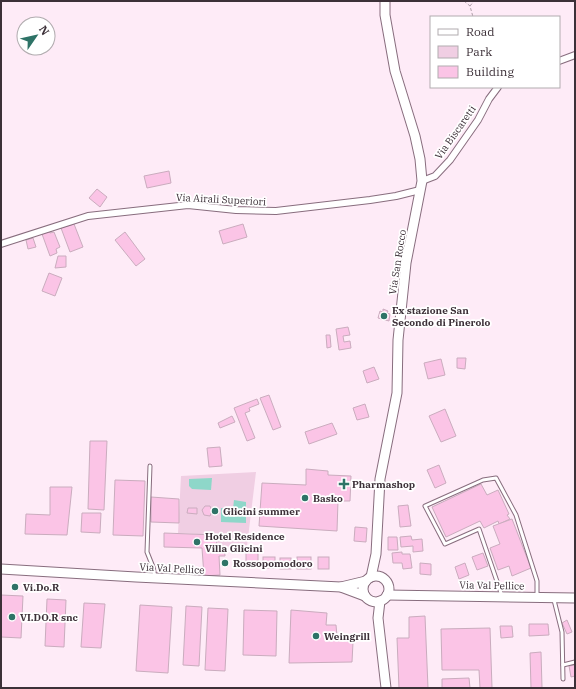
<svg xmlns="http://www.w3.org/2000/svg" width="576" height="689" font-family="'IBM Plex Serif',serif">
<style>
.green{fill:#f0cee3}
.water{fill:#8ed7c9}
.building{fill:#fbc4e6;stroke:#caacbe}
.lines{fill:none;stroke-linecap:round;stroke-linejoin:round}
.lane-casing{stroke:#886d7e;stroke-width:5}
.street-casing{stroke:#886d7e;stroke-width:8}
.secondary-casing{stroke:#886d7e;stroke-width:11}
.path{stroke:#af9fa9;stroke-width:1;stroke-dasharray:3 2;stroke-linecap:butt}
.lane{stroke:#fff;stroke-width:3}
.street{stroke:#fff;stroke-width:6}
.secondary{stroke:#fff;stroke-width:9}
.poi-dot{fill:#2e7367;stroke:#fff;stroke-width:1.5}
.labels{text-anchor:middle;stroke-width:3.5;stroke-linejoin:round;paint-order:stroke}
.street-label{font-size:10px;fill:#3c3038;stroke:#fff}
.poi-label{font-size:10px;font-weight:bold;fill:#3c3038;stroke:#fff;text-anchor:start}
</style>
<rect width="100%" height="100%" fill="#feebf7"/>
<!-- green -->
<path class="green" d="M256,472L247,546L217,547L216,535L178,533L181,476Z"/>
<!-- water -->
<g class="water">
<path d="M212,478L211,490L192,489L189,486V479Z"/>
<path d="M234,500L246,502V523L221,522V508L233,509Z"/>
</g>
<!-- building -->
<g class="building">
<path d="M169,171L171,183L147,188L144,176Z"/>
<path d="M97,189L107,197L100,207L89,198Z"/>
<path d="M74,224L83,247L70,252L61,228Z"/>
<path d="M243,224L247,237L223,244L219,231Z"/>
<path d="M49,231L50,233L54,232L60,247L56,249L57,253L50,256L42,234Z"/>
<path d="M125,232L145,259L136,266L115,240Z"/>
<path d="M33,238L36,247L28,249L26,240Z"/>
<path d="M58,256H66V267L55,268Z"/>
<path d="M49,273L62,278L55,296L42,291Z"/>
<path d="M383,309L388,311L387,313L390,314L389,321L378,318L380,311L383,312Z"/>
<path d="M348,327L350,335L343,336L344,342L350,341L351,348L339,350L336,329Z"/>
<path d="M326,335H330L331,347L327,348Z"/>
<path d="M457,358H466L465,369L457,368Z"/>
<path d="M441,359L445,375L428,379L424,363Z"/>
<path d="M374,367L379,379L367,383L363,371Z"/>
<path d="M269,395L281,427L273,430L260,398Z"/>
<path d="M257,399L259,404L249,408L250,411L245,413L255,438L247,441L234,408Z"/>
<path d="M365,404L369,417L357,420L353,408Z"/>
<path d="M445,409L456,436L441,442L429,416Z"/>
<path d="M232,416L235,422L220,428L218,423Z"/>
<path d="M332,423L337,434L309,444L305,432Z"/>
<path d="M90,441H107L104,510L88,509Z"/>
<path d="M220,447L222,466L209,467L207,448Z"/>
<path d="M439,465L446,483L435,488L427,470Z"/>
<path d="M306,469L328,471V475L351,476L350,501H338L337,531L259,526L262,483L306,485Z"/>
<path d="M115,480L145,481L143,536L113,535Z"/>
<path d="M481,484L487,495L498,490L509,514L507,515L510,519L499,524L498,521L484,528L480,521L446,537L432,507Z"/>
<path d="M50,487H72L67,535L25,534L26,514L50,515Z"/>
<path d="M151,497L179,499V523L151,522Z"/>
<path d="M408,505L411,526L400,527L398,506Z"/>
<path d="M205,506H210L212,511L210,516L204,515L202,510Z"/>
<path d="M188,508H197V514L187,513Z"/>
<path d="M82,513H101L100,533L81,532Z"/>
<path d="M512,519L531,568L512,576L509,566L498,570L490,548L500,544L493,526Z"/>
<path d="M355,527L367,528L366,542L354,541Z"/>
<path d="M164,533L216,535L217,547L224,546L225,556H219L220,575L204,576L202,548L164,547Z"/>
<path d="M411,536L412,540L422,539L423,551L413,552V546L401,547L400,537Z"/>
<path d="M388,537H397L398,550H388Z"/>
<rect x="246" y="552" width="12" height="14"/>
<path d="M402,552V554H410L412,568L403,569L402,563H393L392,553Z"/>
<path d="M483,553L488,566L477,570L472,557Z"/>
<rect x="263" y="557" width="12" height="11"/>
<rect x="297" y="557" width="14" height="12"/>
<rect x="318" y="557" width="11" height="12"/>
<rect x="280" y="558" width="11" height="11"/>
<path d="M420,563L431,564V575L420,574Z"/>
<path d="M465,563L469,575L459,579L455,567Z"/>
<path d="M1,595L23,596L21,638L1,637Z"/>
<path d="M47,599L66,600L64,647L45,646Z"/>
<path d="M84,603L105,604L101,648L81,647Z"/>
<path d="M140,605L172,607L168,673L136,671Z"/>
<path d="M186,606L202,607L199,666L183,665Z"/>
<path d="M208,608L228,609L225,671L205,670Z"/>
<path d="M244,610L277,611L276,656L243,655Z"/>
<path d="M291,610L327,613L326,625H336L337,636L347,637V641L353,642L352,662L289,663Z"/>
<path d="M425,616L428,688H399L397,638H409V617Z"/>
<path d="M567,620L572,632L567,634L562,623Z"/>
<path d="M529,624H548L549,635L529,636Z"/>
<path d="M500,626H512L513,637L501,638Z"/>
<path d="M490,628L492,688H480L479,670H442L441,629Z"/>
<path d="M541,652L542,688H531L530,653Z"/>
<path d="M575,665V676L571,677L569,666Z"/>
<path d="M469,678L470,688H442V679Z"/>
</g>
<g class="lines">
<defs>
<g id="lane">
<path d="M150,466L147,552L153,567L155,577"/>
<path d="M502,596L479,529L445,544L425,506L483,480L496,478L516,515L537,581V595"/>
<path d="M554,600L562,632L563,679"/>
<path d="M563,665L575,662"/>
</g>
<g id="street">
<path d="M559,61L575,55"/>
<path d="M422,181L435,176L450,160L478,120L489,99L498,87"/>
<path d="M1,244L88,216L188,205L236,210L276,211L370,200L396,196L420,190"/>
</g>
<g id="secondary">
<path d="M1,569L136,577L341,587L365,596"/>
<circle cx="376" cy="589" r="13"/>
<path d="M371,577L376,554L380,479L397,393L398,340L406,263L422,181L420,159L415,136L395,71L385,15V1"/>
<path d="M341,587L366,581"/>
<path d="M387,595L575,598"/>
<path d="M380,601L378,618L386,688"/>
</g>
</defs>
<!-- lane casing -->
<use href="#lane" class="lane-casing"/>
<!-- street casing -->
<use href="#street" class="street-casing"/>
<!-- secondary casing -->
<use href="#secondary" class="secondary-casing"/>
<!-- path -->
<g class="path">
<path d="M464,1L470,6L473,17"/>
<path d="M470,6L474,1"/>
</g>
<!-- lane -->
<use href="#lane" class="lane"/>
<!-- street -->
<use href="#street" class="street"/>
<!-- secondary -->
<use href="#secondary" class="secondary"/>
</g>
<!-- markers -->
<g class="poi-dot">
<circle cx="384" cy="316" r="4"/>
<path d="M342 478h4v4h4v4h-4v4h-4v-4h-4v-4h4z"/>
<circle cx="305" cy="498" r="4"/>
<circle cx="215" cy="511" r="4"/>
<circle cx="197" cy="542" r="4"/>
<circle cx="225" cy="563" r="4"/>
<circle cx="15" cy="587" r="4"/>
<circle cx="12" cy="617" r="4"/>
<circle cx="316" cy="636" r="4"/>
</g>
<g class="labels">
<!-- street labels -->
<g class="street-label">
<text transform="translate(455 132) rotate(-55)" y="4">Via Biscaretti</text>
<text transform="translate(221 199) rotate(3)" y="4">Via Airali Superiori</text>
<text transform="translate(397 262) rotate(-81)" y="4">Via San Rocco</text>
<text transform="translate(172 568) rotate(3)" y="4">Via Val Pellice</text>
<text transform="translate(492 585) rotate(1)" y="4">Via Val Pellice</text>
</g>
<!-- poi labels -->
<g class="poi-label">
<text x="392" y="314">Ex stazione San<tspan x="392" dy="12">Secondo di Pinerolo</tspan></text>
<text x="352" y="488">Pharmashop</text>
<text x="313" y="502">Basko</text>
<text x="223" y="515">Glicini summer</text>
<text x="205" y="540">Hotel Residence<tspan x="205" dy="12">Villa Glicini</tspan></text>
<text x="233" y="567">Rossopomodoro</text>
<text x="23" y="591">Vi.Do.R</text>
<text x="20" y="621">VI.DO.R snc</text>
<text x="324" y="640">Weingrill</text>
</g>
</g>
<!-- border -->
<rect width="576" height="689" fill="none" stroke="#3c3038" stroke-width="4"/>
<!-- legend -->
<rect x="430" y="16" width="130" height="72" fill="#ffffff" stroke="#b1acaf"/>
<rect x="438" y="29" width="20" height="6" fill="#ffffff" stroke="#b1acaf"/>
<text x="466" y="36" font-size="12" fill="#3c3038">Road</text>
<rect x="438" y="46" width="20" height="12" fill="#f0cee3" stroke="#b1acaf"/>
<text x="466" y="56" font-size="12" fill="#3c3038">Park</text>
<rect x="438" y="66" width="20" height="12" fill="#fbc4e6" stroke="#b1acaf"/>
<text x="466" y="76" font-size="12" fill="#3c3038">Building</text>
<!-- north arrow -->
<g transform="translate(36 36) rotate(56)"><circle r="19" fill="#ffffff" stroke="#b1acaf"/>
<path d="M0-3L7 15L0 10L-7 15Z" fill="#2e7367"/>
<text y="-6" font-size="11" font-weight="bold" text-anchor="middle" fill="#3c3038">N</text>
</g>
</svg>
